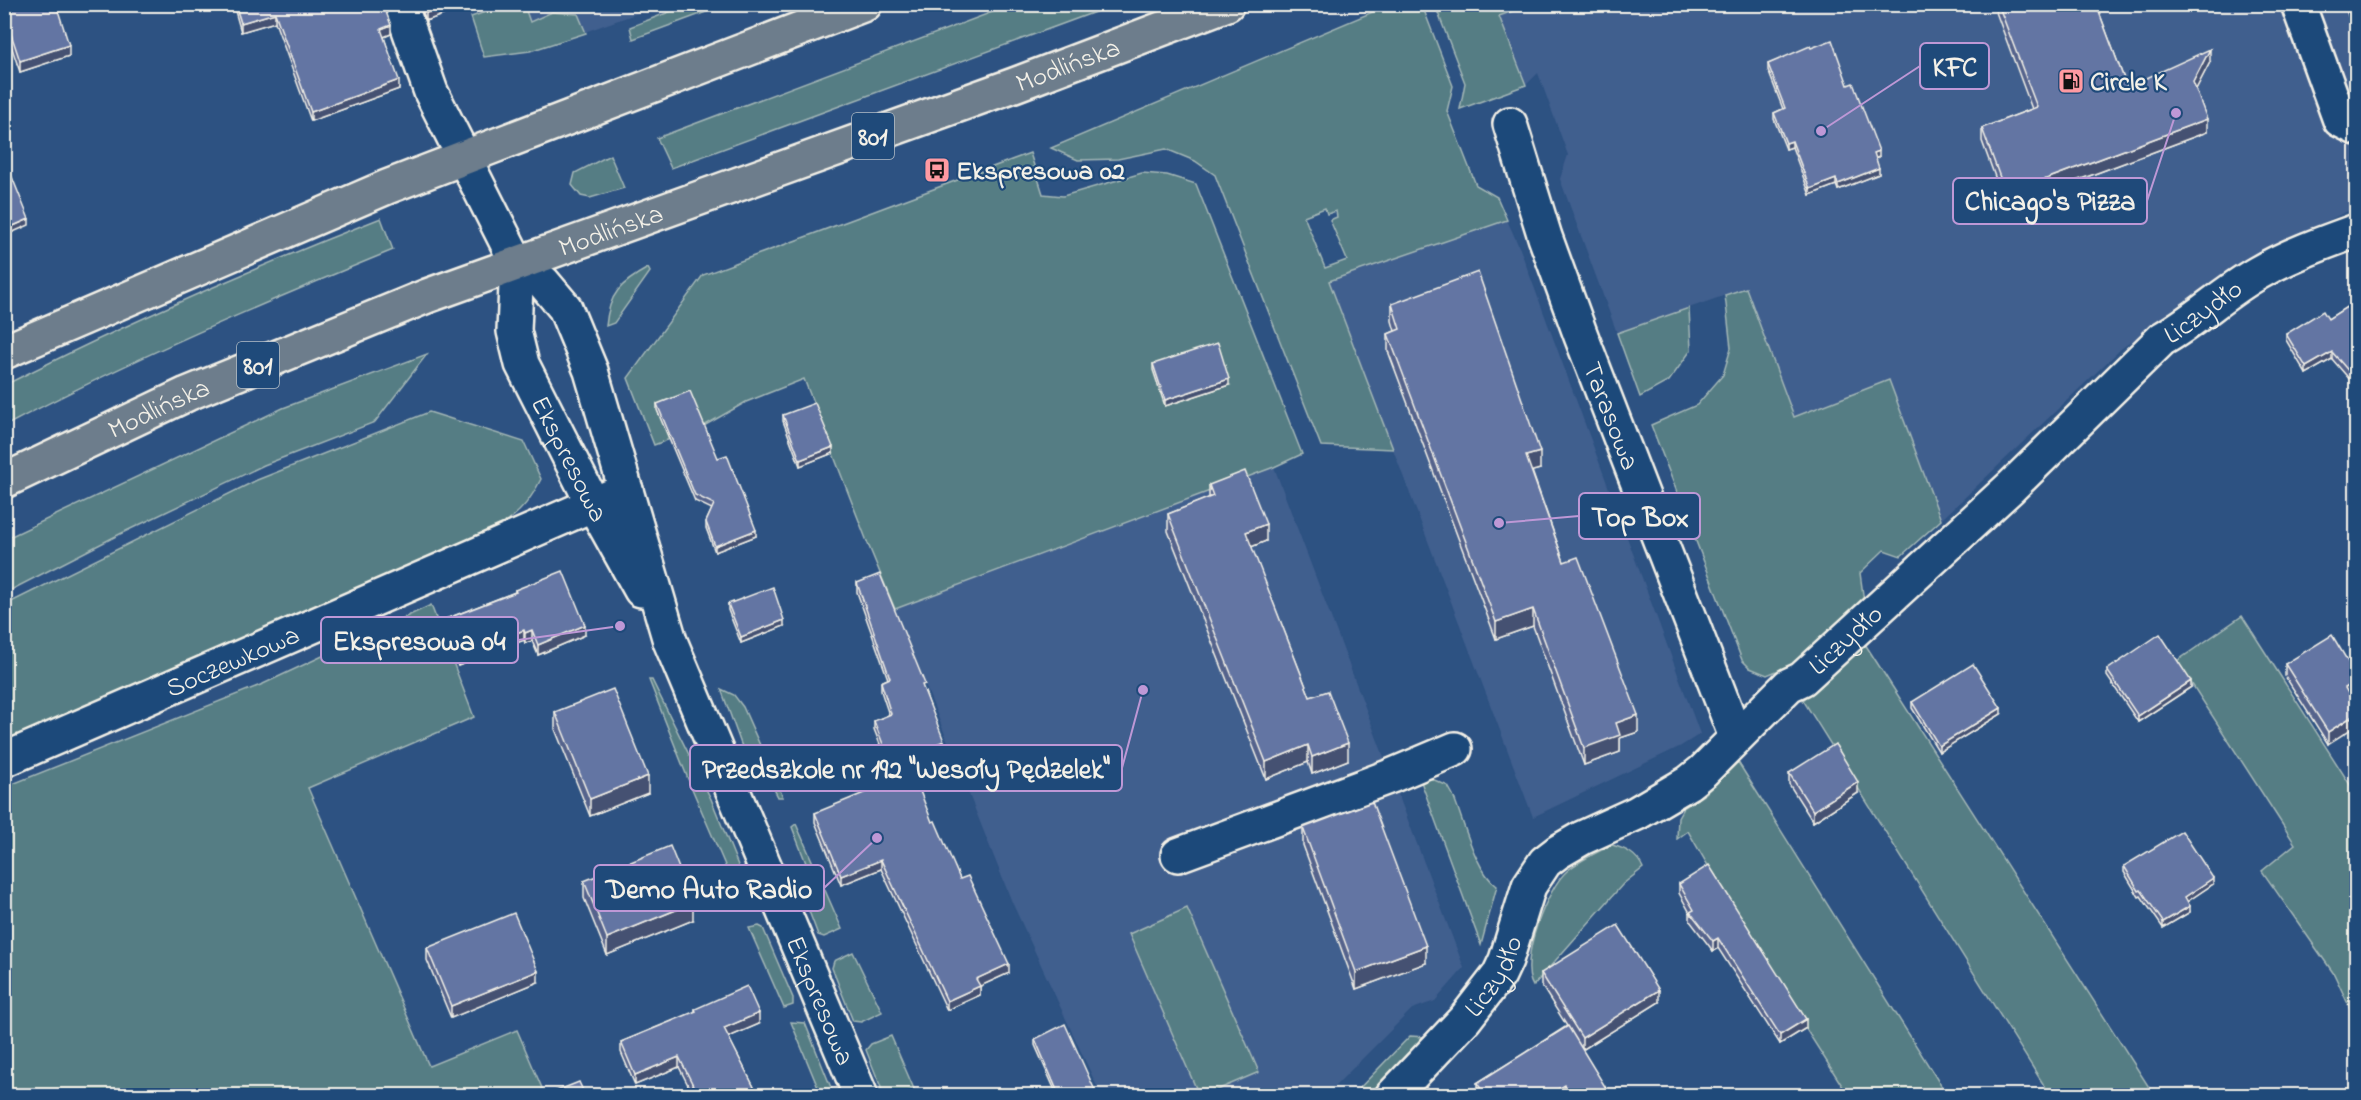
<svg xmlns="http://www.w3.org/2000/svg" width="2361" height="1100" font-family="'Indie Flower',sans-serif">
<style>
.built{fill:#415f8e}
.green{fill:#547d84;stroke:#a4b7b6;stroke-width:1.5;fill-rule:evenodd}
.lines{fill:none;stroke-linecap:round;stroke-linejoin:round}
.minor-casing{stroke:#f4f1e8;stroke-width:38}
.major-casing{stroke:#f4f1e8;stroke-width:38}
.minor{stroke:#1f4a7a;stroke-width:33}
.major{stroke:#6d7d8c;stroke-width:33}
.wall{fill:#55648c;stroke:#f4f1e8;stroke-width:1.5}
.shaded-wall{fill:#455172;stroke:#f4f1e8;stroke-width:1.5}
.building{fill:#6374a3;stroke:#f4f1e8;stroke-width:1.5}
.labels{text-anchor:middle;stroke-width:4.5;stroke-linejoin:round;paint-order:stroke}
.shield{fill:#1f4a7a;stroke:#b4bfc7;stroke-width:1.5}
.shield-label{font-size:26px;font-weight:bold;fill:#f4f1e8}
.street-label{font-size:27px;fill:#f4f1e8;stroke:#1f4a7a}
.poi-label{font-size:27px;font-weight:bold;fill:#f4f1e8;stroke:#1f4a7a;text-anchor:start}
.leader{fill:none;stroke:#be98d6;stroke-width:2}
.callout-dot{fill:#be98d6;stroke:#1f4a7a;stroke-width:2}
.callout{fill:#1f4a7a;stroke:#be98d6;stroke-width:2}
.callout-label{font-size:28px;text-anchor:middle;font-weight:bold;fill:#f4f1e8}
</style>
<rect width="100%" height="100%" fill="#2d5282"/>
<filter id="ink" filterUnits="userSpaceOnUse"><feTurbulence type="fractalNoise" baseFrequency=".0167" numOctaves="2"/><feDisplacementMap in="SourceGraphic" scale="12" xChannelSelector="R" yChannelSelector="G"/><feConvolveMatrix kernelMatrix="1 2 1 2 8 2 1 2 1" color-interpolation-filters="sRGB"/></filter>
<g filter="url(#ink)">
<!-- built -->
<g class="built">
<path d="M1530,4L2356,5V207L2252,257L2122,348L1941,520L1889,381L1794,417L1746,288L1617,333L1560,179L1568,155L1538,73L1526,85L1499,16Z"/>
<path d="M524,5H661L539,48Z"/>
<path d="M1507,220L1520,249L1700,734L1681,746L1533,817L1329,281Z"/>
<path d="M1274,467L1464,968L1435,1001L1412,1009L1326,1095H1101L1012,902L895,609Z"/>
</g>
<!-- green -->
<g class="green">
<path d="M690,4L725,5L633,39L630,27Z"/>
<path d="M505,5H524L530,22L552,12L578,14L586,33L530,51L484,57L471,17Z"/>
<path d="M1011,5H1114L671,168L657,138Z"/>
<path d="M1389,5H1422L1453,86L1447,111L1476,185L1497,197L1507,220L1329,281L1393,449L1321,446L1215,175L1195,161L1166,149L1118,159L1078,160L1051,148ZM1325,208L1327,214L1336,211L1337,217L1330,220L1347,260L1325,268L1304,216Z"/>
<path d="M1435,5H1530L1499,16L1526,85L1460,109L1465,83Z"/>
<path d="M1030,153L1043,194L1063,196L1142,173L1167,175L1196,184L1302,454L1274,467L895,609L868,544L804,379L746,402L702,427L654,445L628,378L703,275Z"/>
<path d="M610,155L624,188L590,198L581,196L572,185L575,173Z"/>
<path d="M381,218L393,250C261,304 131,359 5,426V385C127,323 253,268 381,218Z"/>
<path d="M648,268L650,272L614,323L606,326C609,293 621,283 648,268Z"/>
<path d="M1746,288L1794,417L1889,380L1941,520L1901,556L1884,550L1860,573L1865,609L1795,667L1784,668L1767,675L1750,668L1742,660L1651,425L1697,405L1723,375L1731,348L1725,295Z"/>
<path d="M1689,308L1691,350L1669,381L1640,397L1617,333Z"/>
<path d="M427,354L375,422L264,465L120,534L5,593V539L283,408Z"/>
<path d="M429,412L524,442L541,479C531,499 522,511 503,524L5,743V605L257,480Z"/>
<path d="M431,605L474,717L308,788L429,1066L517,1030L545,1095H5V787L263,684Z"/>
<path d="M2242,616L2356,794V1021L2334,974L2262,871L2295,844L2177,661Z"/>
<path d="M1865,644L2154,1095H2050L1803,700Z"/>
<path d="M649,680H652L711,799L746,885C748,891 749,896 743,901L740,900L690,784Z"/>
<path d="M721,689L734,695L743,707L783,797H778L772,785L749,766Z"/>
<path d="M1738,762L1947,1095H1848L1769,971L1688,831L1677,839L1678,817L1683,808L1705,794Z"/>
<path d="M1430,778L1448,786L1453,795C1463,819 1475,871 1497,886L1481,945L1420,779Z"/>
<path d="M796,824L842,929L824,937L818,935L793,869L806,863L792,827Z"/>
<path d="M1612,845C1626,849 1637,854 1643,868L1623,884L1533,986C1518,962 1547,888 1567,871C1580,860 1596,853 1612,845Z"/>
<path d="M1187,908L1259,1072L1205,1095H1199L1129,934Z"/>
<path d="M759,926L763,928L793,998V1005L784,1008L749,928Z"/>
<path d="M853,952L882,1012L861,1022L853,1021L832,968L834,961Z"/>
<path d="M791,1022L805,1023L834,1095H821Z"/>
<path d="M891,1036L914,1089L899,1095H884L866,1050L871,1044Z"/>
<path d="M1410,1036L1425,1037L1371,1095L1352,1096Z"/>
</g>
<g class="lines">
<defs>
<g id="minor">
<path id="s1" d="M400,4L431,92L517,263L543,282L565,308L591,371L670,641L861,1096"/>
<path d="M2298,4L2340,120L2356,128"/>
<path id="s2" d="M1510,124L1545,237L1581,336L1736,737"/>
<path id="s3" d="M517,263L514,331L522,364L593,504L641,590"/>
<path id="s4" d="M4,760L626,490"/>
<path d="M1178,855L1391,776L1455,749"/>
<path id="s5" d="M1392,1096L1465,1019L1499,975L1506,960L1529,886L1545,862L1558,852L1582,838L1637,813L1688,783L1703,771L1789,685L1802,679L2011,487L2162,339C2196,320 2224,292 2258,273C2289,255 2323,243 2356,231"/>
</g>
<g id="major">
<path d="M4,352L387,187L865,4"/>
<path id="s6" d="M4,481L187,394L427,296L1014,85L1227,4"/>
</g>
</defs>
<!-- minor casing -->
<use href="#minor" class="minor-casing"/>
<!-- major casing -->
<use href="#major" class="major-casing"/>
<!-- minor -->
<use href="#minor" class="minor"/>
<!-- major -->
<use href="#major" class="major"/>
</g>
<!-- wall -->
<g class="wall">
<path d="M4,4L69,56L20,72L4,25Z"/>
<path d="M233,4H383L391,34L384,37L399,89L311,121L275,22L241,32Z"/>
<path d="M420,4H472L426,21Z"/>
<path d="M1993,4H2096L2127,87L2210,62L2196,89L2207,132L2006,207L1982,141V128L2032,109Z"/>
<path d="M2344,4H2356V38Z"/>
<path d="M1811,48L1848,85L1879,157L1876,159L1879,174L1838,190L1836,185L1810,195L1792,147L1786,149L1774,119V113L1783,109L1768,70V64Z"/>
<path d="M2356,301L2352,382L2332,359L2306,374L2286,340V334L2328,319Z"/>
<path d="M1392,304L1540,469L1532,471L1564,562L1638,732L1620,738V752L1584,765L1533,626L1496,639L1388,351V334L1395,331L1392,321Z"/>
<path d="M1153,364L1229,385L1165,406L1153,370Z"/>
<path d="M657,404L718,458L756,536L715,552L706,528V522L712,509L695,501L657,410Z"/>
<path d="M783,415L833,453L800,466L783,421Z"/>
<path d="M1209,485L1266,541L1251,547L1310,697L1348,760L1312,774L1308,762L1266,779L1168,531V514L1209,498Z"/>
<path d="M857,583L925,692L944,749L890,770L874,729V721L889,715L881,691V682L888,679L857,592Z"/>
<path d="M515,590L585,635L538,655L532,641L525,643L524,640L458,666L443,631V620L515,592Z"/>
<path d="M728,604L784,626L741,643L728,610Z"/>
<path d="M2285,664L2356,675V693L2350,697L2328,744L2285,676Z"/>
<path d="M2107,670L2191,687L2138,722L2107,676Z"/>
<path d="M1912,702L2001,714L1939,752L1912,708Z"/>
<path d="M555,712L648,793L590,816L555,729Z"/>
<path d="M1789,773L1858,793L1813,822L1789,784Z"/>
<path d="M2356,780V794L2353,788V782Z"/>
<path d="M815,813L932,822L960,879L1009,973L980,986V995L947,1010L881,869L841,885L815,822Z"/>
<path d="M1303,828L1426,963L1356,989L1303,845Z"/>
<path d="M2124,866L2213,884L2187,901L2190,912L2163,928L2141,896L2139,897L2124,872Z"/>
<path d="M584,881L693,920L607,955L584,898Z"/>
<path d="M1679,884L1806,1028L1780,1044L1718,948L1713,951L1690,921V913L1679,893Z"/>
<path d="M427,948L538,982L451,1018L427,960Z"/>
<path d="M1541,973L1659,1002L1582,1050L1609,1095H1478L1477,1093V1083L1567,1026L1541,985Z"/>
<path d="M695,1009L759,1024L728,1037L758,1095H693L679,1067L635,1085L621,1052V1042L695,1012Z"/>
<path d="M1035,1039L1097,1095H1057L1035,1045Z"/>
</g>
<!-- shaded-wall -->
<g class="shaded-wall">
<path d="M448,4H472L426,21V13Z"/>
<path d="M275,13V22L241,32V23Z"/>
<path d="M391,25V34L381,38V29Z"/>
<path d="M69,45V56L20,72V61Z"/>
<path d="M2210,49V62L2193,95V82Z"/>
<path d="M399,80V89L311,121V112Z"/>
<path d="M2207,119V132L2006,207V194Z"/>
<path d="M1792,141V147L1786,149V143Z"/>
<path d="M1879,151V157L1874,159V153Z"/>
<path d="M1879,168V174L1838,190V184Z"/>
<path d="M1836,179V185L1810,195V189Z"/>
<path d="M29,219V225L4,236V230Z"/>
<path d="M2332,352V359L2306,374V367Z"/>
<path d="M2356,373V380L2352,382V375Z"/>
<path d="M1229,379V385L1165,406V400Z"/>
<path d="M833,447V453L800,466V460Z"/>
<path d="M1540,452V469L1526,473V456Z"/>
<path d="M1266,524V541L1246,549V532Z"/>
<path d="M756,530V536L715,552V546Z"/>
<path d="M1533,609V626L1496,639V622Z"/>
<path d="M784,620V626L741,643V637Z"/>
<path d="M585,625V635L538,655V645Z"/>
<path d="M524,630V640L458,666V656Z"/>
<path d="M532,630V641L525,643V633Z"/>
<path d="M2191,681V687L2138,722V716Z"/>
<path d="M2356,681V693L2345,700V688Z"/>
<path d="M2001,708V714L1939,752V746Z"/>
<path d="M2356,714V726L2328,744V732Z"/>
<path d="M1638,715V732L1620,738V752L1584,765V748L1616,723Z"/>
<path d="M944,741V749L890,770V762Z"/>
<path d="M1348,743V760L1312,774V757Z"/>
<path d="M1308,745V762L1266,779V762Z"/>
<path d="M648,776V793L590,816V799Z"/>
<path d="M1858,782V793L1813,822V811Z"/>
<path d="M881,860V869L841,885V876Z"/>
<path d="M2213,878V884L2185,903V897Z"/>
<path d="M693,903V920L607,955V938Z"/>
<path d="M2190,906V912L2163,928V922Z"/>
<path d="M1718,938V948L1713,951V941Z"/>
<path d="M1426,946V963L1356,989V972Z"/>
<path d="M1009,964V973L976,988V979Z"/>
<path d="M538,971V982L451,1018V1006Z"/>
<path d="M980,986V995L947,1010V1001Z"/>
<path d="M1659,990V1002L1582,1050V1038Z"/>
<path d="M759,1013V1024L724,1039V1028Z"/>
<path d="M1806,1019V1028L1780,1044V1035Z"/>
<path d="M679,1057V1067L635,1085V1075Z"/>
<path d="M1565,1085V1095H1548Z"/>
</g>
<!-- building -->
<g class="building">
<path d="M4,4H56L69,45L20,61L4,13Z"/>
<path d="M235,4H383L391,25L381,29L399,80L311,112L275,13L241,23Z"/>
<path d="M423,4H448L426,13Z"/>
<path d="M1998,4H2096L2127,87L2210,49L2193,82L2207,119L2006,194L1982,128L2037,107Z"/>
<path d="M2350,4H2356V21Z"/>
<path d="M1832,40L1848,85L1853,83L1879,151L1874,153L1879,168L1838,184L1836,179L1810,189L1792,141L1786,143L1774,113L1785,108L1768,64L1810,46L1811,48Z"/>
<path d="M12,177L29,219L4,230V180Z"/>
<path d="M1478,272L1540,452L1526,456L1564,562L1578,557L1638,715L1616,723L1620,735L1584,748L1533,609L1496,622L1388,334L1400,329L1392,304Z"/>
<path d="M2356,301V373L2352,375L2332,352L2306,367L2286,334L2323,311L2328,319Z"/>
<path d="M1218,343L1229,379L1165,400L1153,364Z"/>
<path d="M690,391L718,458L727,455L756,530L715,546L706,522L714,504L695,495L657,404Z"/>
<path d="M815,403L833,447L800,460L783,415Z"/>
<path d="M1245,471L1266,524L1246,532L1310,697L1328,691L1348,743L1312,757L1308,745L1266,762L1168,514L1213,496L1209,485Z"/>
<path d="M563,571L585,625L538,645L532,630L525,633L524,630L458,656L443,620L516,592L515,590Z"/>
<path d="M880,574L925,684L922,685L944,741L890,762L874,721L891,714L881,682L890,678L857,583Z"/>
<path d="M773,587L784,620L741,637L728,604Z"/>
<path d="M2160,634L2191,681L2138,716L2107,670Z"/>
<path d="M2332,635L2356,675V681L2345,688L2356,707V714L2328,732L2285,664Z"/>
<path d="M1973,664L2001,708L1939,746L1912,702Z"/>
<path d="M613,689L648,776L590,799L555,712Z"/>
<path d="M1835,744L1858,782L1813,811L1789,773Z"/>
<path d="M913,773L932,822L935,821L960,879L968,876L1009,964L976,979L980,986L947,1001L881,860L841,876L815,813Z"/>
<path d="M2356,780V788L2353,782Z"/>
<path d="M1372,802L1426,946L1356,972L1303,828Z"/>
<path d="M2182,831L2213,878L2185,897L2190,906L2163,922L2141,890L2139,891L2124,866Z"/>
<path d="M670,846L693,903L607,938L584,881Z"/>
<path d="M1709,865L1806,1019L1780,1035L1718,938L1713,941L1690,912L1694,910L1679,884Z"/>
<path d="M514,913L538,971L451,1006L427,948Z"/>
<path d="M1618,925L1659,990L1582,1038L1541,973Z"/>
<path d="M747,986L759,1013L724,1028L758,1095H698L679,1057L635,1075L621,1042L696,1011L695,1009Z"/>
<path d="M1065,1024L1097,1095H1059L1035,1039Z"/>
<path d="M1568,1026L1609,1093L1606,1095H1571L1565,1085L1548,1095H1485L1477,1083Z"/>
<path d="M579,1082L585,1095H555L554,1092Z"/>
</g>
</g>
<!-- icons -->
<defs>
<symbol id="fuel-square" viewBox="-11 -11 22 22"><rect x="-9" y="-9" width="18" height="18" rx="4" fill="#ff9aa2" stroke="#1f4a7a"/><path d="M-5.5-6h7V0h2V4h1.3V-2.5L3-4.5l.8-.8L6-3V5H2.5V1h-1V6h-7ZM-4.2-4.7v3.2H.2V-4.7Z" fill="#111"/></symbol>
<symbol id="bus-square" viewBox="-11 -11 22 22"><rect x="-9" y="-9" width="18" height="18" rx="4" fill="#ff9aa2" stroke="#1f4a7a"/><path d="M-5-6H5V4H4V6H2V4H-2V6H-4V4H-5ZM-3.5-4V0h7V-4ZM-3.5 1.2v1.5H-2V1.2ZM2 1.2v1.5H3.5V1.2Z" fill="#111"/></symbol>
</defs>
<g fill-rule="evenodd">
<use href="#fuel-square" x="2056" y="66" width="30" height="30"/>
<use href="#bus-square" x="922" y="155" width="30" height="30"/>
</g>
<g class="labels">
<!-- shield labels -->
<g class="shield">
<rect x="852" y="113" width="42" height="46" rx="4.5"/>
<rect x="237" y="342" width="42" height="46" rx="4.5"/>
</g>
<g class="shield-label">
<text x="873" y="145">801</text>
<text x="258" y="374">801</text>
</g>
<!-- street labels -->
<g class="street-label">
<text dy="9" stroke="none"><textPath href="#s6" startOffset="1143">Modlińska</textPath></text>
<text dy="9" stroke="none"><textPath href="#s6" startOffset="657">Modlińska</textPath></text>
<text dy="9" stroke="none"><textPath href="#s5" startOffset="1148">Liczydło</textPath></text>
<text dy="9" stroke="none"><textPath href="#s6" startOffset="171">Modlińska</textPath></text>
<text dy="9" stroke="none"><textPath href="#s2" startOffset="309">Tarasowa</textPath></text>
<text dy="9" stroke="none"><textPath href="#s3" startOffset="208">Ekspresowa</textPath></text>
<text dy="9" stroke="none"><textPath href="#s5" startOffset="662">Liczydło</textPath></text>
<text dy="9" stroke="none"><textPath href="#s4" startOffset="249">Soczewkowa</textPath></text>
<text dy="9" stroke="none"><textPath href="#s5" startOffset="158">Liczydło</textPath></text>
<text dy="9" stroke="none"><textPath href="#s1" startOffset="1090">Ekspresowa</textPath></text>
</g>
<!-- poi labels -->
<g class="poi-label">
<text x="2090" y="90">Circle K</text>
<text x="956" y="179">Ekspresowa 02</text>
</g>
</g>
<!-- callouts -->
<path class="leader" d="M1821 131L1920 66M2176 113L2147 201M1499 523L1579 516M620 626L518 640M1143 690L1122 768M877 838L824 888"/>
<g class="callout-dot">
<circle cx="1821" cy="131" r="6"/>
<circle cx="2176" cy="113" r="6"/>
<circle cx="1499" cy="523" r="6"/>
<circle cx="620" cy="626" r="6"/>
<circle cx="1143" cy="690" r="6"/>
<circle cx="877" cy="838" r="6"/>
</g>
<g class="callout">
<rect x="1920" y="43" width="69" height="46" rx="6"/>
<rect x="1953" y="178" width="194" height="46" rx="6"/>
<rect x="1579" y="493" width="121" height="46" rx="6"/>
<rect x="321" y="617" width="197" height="46" rx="6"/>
<rect x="690" y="745" width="432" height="46" rx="6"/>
<rect x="594" y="865" width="230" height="46" rx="6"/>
</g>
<g class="callout-label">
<text x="1955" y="76">KFC</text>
<text x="2050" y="210">Chicago's Pizza</text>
<text x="1640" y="526">Top Box</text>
<text x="419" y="650">Ekspresowa 04</text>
<text x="906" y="778">Przedszkole nr 192 "Wesoły Pędzelek"</text>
<text x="709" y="898">Demo Auto Radio</text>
</g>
<!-- margin -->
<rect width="2361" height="1100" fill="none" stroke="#1f4a7a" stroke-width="24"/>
<rect x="12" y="12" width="2337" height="1076" fill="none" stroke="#f4f1e8" stroke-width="2" filter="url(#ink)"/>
</svg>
